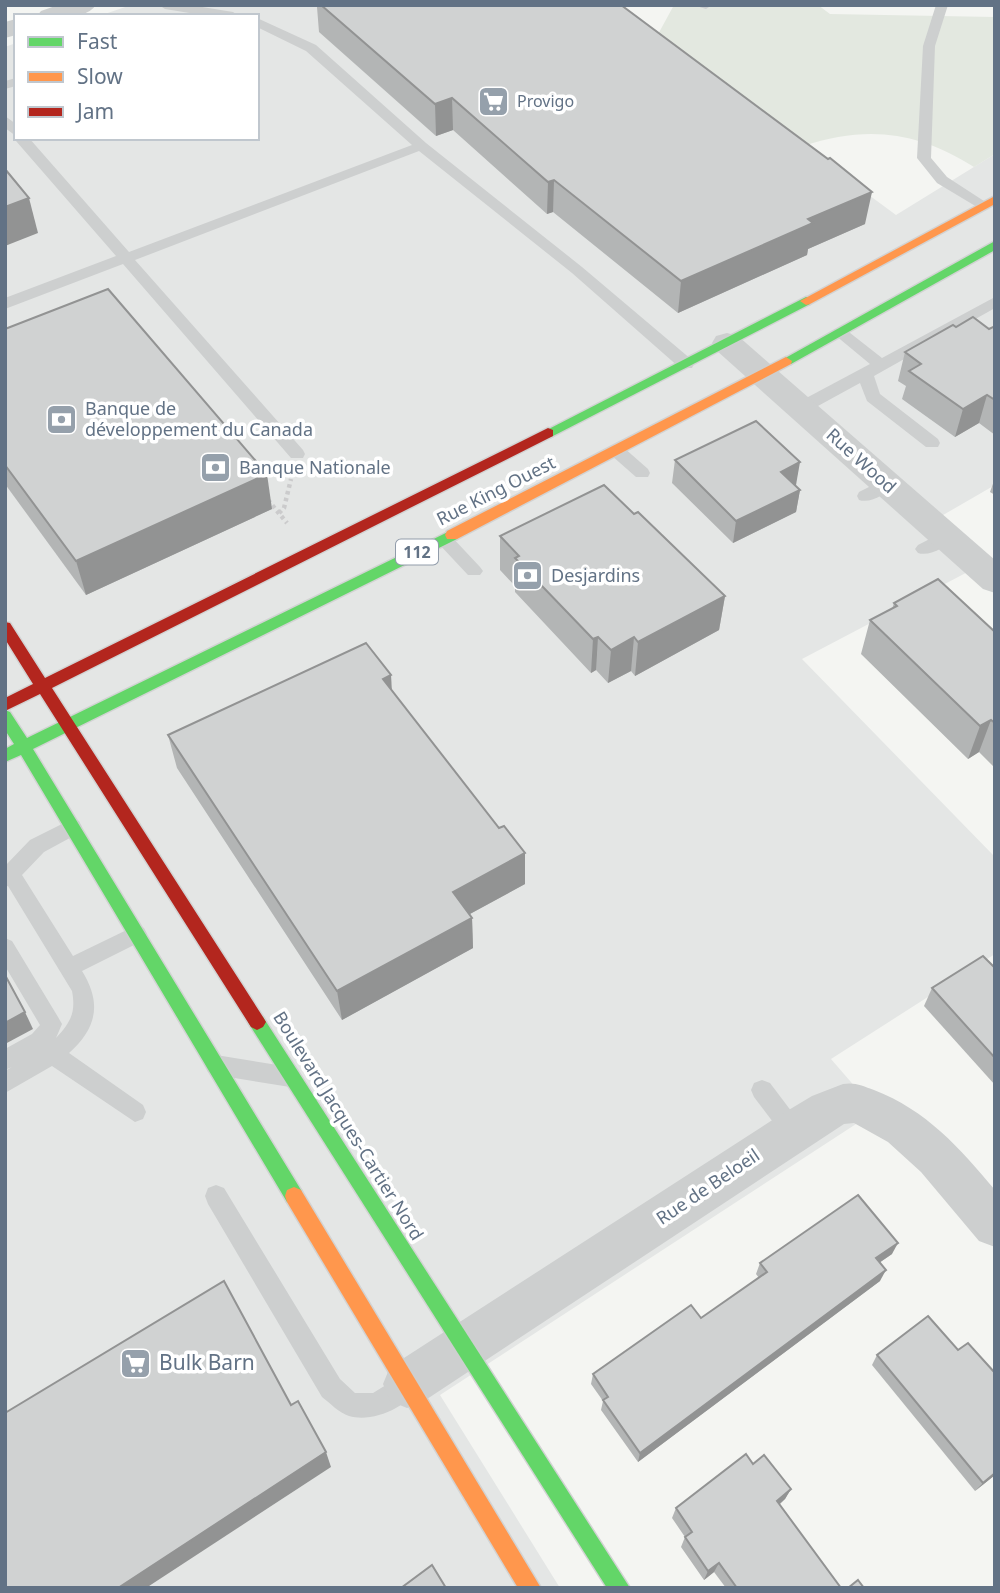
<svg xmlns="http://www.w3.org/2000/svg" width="1000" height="1593" font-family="'Noto Sans',sans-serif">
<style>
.built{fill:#e4e6e5}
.green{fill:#e3e8e0}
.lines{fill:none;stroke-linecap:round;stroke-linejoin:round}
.fast-casing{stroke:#d2d3d3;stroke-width:3}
.slow-casing{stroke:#d2d3d3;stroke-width:3}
.jam-casing{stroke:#d2d3d3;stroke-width:3}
.path{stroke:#cbcbcc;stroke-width:4.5;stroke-dasharray:3.5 3.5;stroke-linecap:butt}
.lane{fill:#cdcfcf;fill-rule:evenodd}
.street{fill:#cdcfcf;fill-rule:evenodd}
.fast{fill:#63d668;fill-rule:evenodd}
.slow{fill:#ff974d;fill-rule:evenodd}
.jam{fill:#b3261e;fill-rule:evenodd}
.wall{fill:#b3b5b5}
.shaded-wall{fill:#929393}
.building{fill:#d0d2d2;stroke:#929393;stroke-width:2}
.labels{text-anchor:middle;stroke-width:7;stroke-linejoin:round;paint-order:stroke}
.far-poi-label{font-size:16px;fill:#627285;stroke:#fff;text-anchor:start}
.shield{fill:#fff;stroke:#919caa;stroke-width:2}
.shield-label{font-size:16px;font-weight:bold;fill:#627285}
.poi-label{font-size:18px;fill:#627285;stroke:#fff;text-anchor:start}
.street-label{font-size:18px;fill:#627285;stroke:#fff}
.near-poi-label{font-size:21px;fill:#627285;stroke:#fff;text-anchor:start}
</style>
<rect width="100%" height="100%" fill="#f4f5f2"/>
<!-- built -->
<path class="built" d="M131,5H611L896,215L995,154V485L931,522L979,566L802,659L995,857V954L831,1059L876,1111L440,1395L560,1588H5V47L16,43V138H257V16H99Z"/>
<!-- green -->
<path class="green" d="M674,5H818L830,14L995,17V154L974,167C917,131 867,125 803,146L656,38Z"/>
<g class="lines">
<defs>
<g id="fast">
<path d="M995,241V250L791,364H781L780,361Z"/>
<path d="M806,297L810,298V304L553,436L548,438L541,433Z"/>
<path d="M452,530L459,535L457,539L33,749L301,1190L303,1196L301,1202L294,1205L287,1202L21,755L5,762V749L14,744L5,730V710L10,712L27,738Z"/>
<path d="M257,1014L263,1017L630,1588H607L251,1027L248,1022L251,1017Z"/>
</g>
<g id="slow">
<path d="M995,196V204L810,304L806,305L800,301Z"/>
<path d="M786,357L792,361L791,364L457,539H447L445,535L447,531Z"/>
<path d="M294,1187L301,1190L541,1588H518L287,1202L285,1196L287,1190Z"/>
</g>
<path id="jam" d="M548,428L553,430V436L52,688L263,1017L266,1022L263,1027L257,1030L251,1027L40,694L5,711V698L33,684L5,639V622L10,623L45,678Z"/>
</defs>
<!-- fast casing -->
<use href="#fast" class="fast-casing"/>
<!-- slow casing -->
<use href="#slow" class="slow-casing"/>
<!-- jam casing -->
<use href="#jam" class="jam-casing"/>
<!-- path -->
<g class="path">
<path d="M268,500L287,523"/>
<path d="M279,513L284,508L291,479"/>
</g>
<!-- lane -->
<g class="lane">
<path d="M159,5H190L233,12L239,16H208L165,9Z"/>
<path d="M693,5H712L706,9Z"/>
<path d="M936,5H948L935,46L931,158L947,177L987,203L989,206L982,210L937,183L917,158L923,46Z"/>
<path d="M257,18L316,45L426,143L582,267L692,360L694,364L692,368H680L572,273L419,151L135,260L303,450L305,454L303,458H291L123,264L5,309V298L116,256L16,141L14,138L16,136L5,128V116L16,124V138H29L129,252L412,145L306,51L257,27Z"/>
<path d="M16,78V86L5,89V81Z"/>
<path d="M995,297V308L874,376L880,394L938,439L940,443L938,447H926L867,401L860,383L807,412H795L793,408L795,404L870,364L835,335L832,332L835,329H845L882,358Z"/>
<path d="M617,445L623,447L648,469L650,473L648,477H636L611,455L609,451Z"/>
<path d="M887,478L893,480L895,484C888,493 871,504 859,500L857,496L859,492Z"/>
<path d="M947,530L956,536C948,546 930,557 918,553L915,549L918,545Z"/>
<path d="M444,533L450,535L480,567L483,571L480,575H468L438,543L435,539Z"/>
<path d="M72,819L79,821L82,827L79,833L44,852L22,875L73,956L137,925L144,928L147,934L144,940L82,971C102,1003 97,1028 69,1053L143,1105L146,1112L143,1119L135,1122L52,1066L5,1093V1071L12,1067L5,1070V1049L32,1034L40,1025L5,966V938L12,941L58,1017L62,1024L56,1038C71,1022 76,1012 72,991L8,886L5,887V866L30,840Z"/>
<path d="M216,1055L290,1067L298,1070L301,1077L298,1084L290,1087L216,1075L208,1072L205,1065L208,1058Z"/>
<path d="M762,1080L770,1083L801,1124L804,1131L801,1138L793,1141L785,1138L754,1097L751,1090L754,1083Z"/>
<path d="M216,1185L224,1188L340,1379L355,1393H373L407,1372L416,1375L419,1384C410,1407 373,1423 349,1416C339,1413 330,1403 322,1397L208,1204L205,1196L208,1188Z"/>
</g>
<!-- street -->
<g class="street">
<path d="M58,5H96C85,21 55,16 37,16L41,11Z"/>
<path d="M16,19V35L5,38V22Z"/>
<path d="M727,333L738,336L995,560V593L983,589L716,350L712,343L716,336Z"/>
<path d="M843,1084C855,1082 863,1086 874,1090C926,1110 960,1148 995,1190V1247L979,1241L921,1172L888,1142L854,1123L844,1124L424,1401L407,1408L390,1401L383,1384L390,1367L777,1117L812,1096Z"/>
</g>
<!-- fast -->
<use href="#fast" class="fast"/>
<!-- slow -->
<use href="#slow" class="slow"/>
<!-- jam -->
<use href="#jam" class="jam"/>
</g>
<!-- wall -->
<g class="wall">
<path d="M315,5H621L865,224L808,249L807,255L678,313L553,212L547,214L453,130L436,136L319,32L317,7Z"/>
<path d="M995,328V435L979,423L955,437L902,399L906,386L898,381L905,352Z"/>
<path d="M5,329L272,509L86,595L5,484Z"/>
<path d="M675,460L796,485H795L800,490L796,512L733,543L672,483Z"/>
<path d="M995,478V495L990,492Z"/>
<path d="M634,514L725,596L719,630L635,676L631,671L608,683L596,670L591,673L515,592V586L500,570V536Z"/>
<path d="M894,603L995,632V768L979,752L968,759L861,654L870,620L892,609Z"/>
<path d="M392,690L525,884L470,914L472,918L473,948L342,1020L177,768L168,735Z"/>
<path d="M995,968V1085L924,1006L932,988Z"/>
<path d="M892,1254L879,1263L880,1281L638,1462L601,1410L603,1401L591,1384L593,1374L701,1318L759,1278L756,1274L760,1263Z"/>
<path d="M958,1350L995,1373V1475L975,1491L872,1365L877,1355Z"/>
<path d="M753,1464L791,1489L785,1499L779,1505L841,1588H726L714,1572L704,1580L681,1547L685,1537L672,1518L676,1508Z"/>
</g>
<!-- shaded-wall -->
<g class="shaded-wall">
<path d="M452,98L453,130L436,136L435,104Z"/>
<path d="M554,180L553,212L547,214L548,182Z"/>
<path d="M872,192L865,224L808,249L807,255L678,313L681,281L808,219Z"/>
<path d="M29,198L38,233L5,246V207Z"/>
<path d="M987,395L979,423L955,437L963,409Z"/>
<path d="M800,462L796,485L776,494L781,472Z"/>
<path d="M267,474L272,509L86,595L76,561Z"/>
<path d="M800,490L796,512L733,543L736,521Z"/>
<path d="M725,596L719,630L635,676L638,642Z"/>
<path d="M598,637L596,670L591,673L593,639Z"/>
<path d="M634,637L631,671L608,683L611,650Z"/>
<path d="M391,675L393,709L383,679Z"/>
<path d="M991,720L979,752L968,759L980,726Z"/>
<path d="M525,853V884L455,922L453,892Z"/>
<path d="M472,918L473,948L342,1020L337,991Z"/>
<path d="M25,1012L33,1029L5,1044V1023Z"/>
<path d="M898,1243L892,1254L870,1269L876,1258Z"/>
<path d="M886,1270L880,1281L638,1462L640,1453Z"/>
<path d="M326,1452L331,1467L146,1588H118Z"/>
<path d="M995,1473V1475L975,1491L983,1483Z"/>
<path d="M791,1489L785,1499L771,1511L777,1501Z"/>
<path d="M719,1563L714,1572L704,1580L708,1571Z"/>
</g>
<!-- building -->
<g class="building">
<path d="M321,5H621L828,159L830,158L872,192L808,219L813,223L681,281L554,180L548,182L452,98L435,104Z"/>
<path d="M5,169L29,198L5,207Z"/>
<path d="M108,289L267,474L76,561L5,465V329Z"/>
<path d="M973,317L989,329L993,327L995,328V400L987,395L963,409L909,371L921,364L905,352L953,325L956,327Z"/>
<path d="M756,421L800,462L781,472L800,490L736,521L675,460Z"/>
<path d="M604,485L634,514L638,512L725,596L638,642L634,637L611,650L598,637L593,639L515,558L519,556L500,536Z"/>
<path d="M938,579L995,632V723L991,720L980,726L870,620L897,606L894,603Z"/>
<path d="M366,643L391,675L383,679L499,828L504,826L525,853L453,892L472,918L337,991L168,735Z"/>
<path d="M983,956L995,968V1058L932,988Z"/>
<path d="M5,975L25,1012L5,1023Z"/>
<path d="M858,1195L898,1243L876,1258L886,1270L640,1453L603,1400L608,1397L593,1374L691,1305L701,1318L767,1272L760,1263Z"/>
<path d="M224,1281L291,1405L298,1401L326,1452L118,1588H5V1413Z"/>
<path d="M928,1316L958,1350L968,1343L995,1373V1473L983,1483L877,1355Z"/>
<path d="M746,1454L753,1464L764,1455L791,1489L777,1501L841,1588H737L719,1563L708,1571L685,1537L692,1532L676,1508Z"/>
<path d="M432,1565L446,1588H401Z"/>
<path d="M858,1580L864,1588H848Z"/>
</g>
<!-- icons -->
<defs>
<symbol id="supermarket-square" viewBox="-11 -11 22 22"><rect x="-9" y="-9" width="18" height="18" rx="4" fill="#95a0ab" stroke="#fff"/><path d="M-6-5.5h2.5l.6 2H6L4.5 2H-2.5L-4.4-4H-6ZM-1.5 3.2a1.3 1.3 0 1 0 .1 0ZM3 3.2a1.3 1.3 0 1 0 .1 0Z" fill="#fff"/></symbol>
<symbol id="bank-square" viewBox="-11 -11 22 22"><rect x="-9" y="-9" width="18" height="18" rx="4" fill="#95a0ab" stroke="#fff"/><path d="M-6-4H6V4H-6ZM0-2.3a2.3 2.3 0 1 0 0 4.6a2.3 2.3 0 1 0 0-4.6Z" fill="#fff"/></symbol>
</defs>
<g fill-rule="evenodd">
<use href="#supermarket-square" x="476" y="84" width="35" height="35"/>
<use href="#bank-square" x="44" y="402" width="35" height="35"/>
<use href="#bank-square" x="198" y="450" width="35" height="35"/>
<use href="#bank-square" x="510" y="558" width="35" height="35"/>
<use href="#supermarket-square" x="118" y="1346" width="35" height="35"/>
</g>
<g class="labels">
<!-- far-poi labels -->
<g class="far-poi-label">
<text x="517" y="107">Provigo</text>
</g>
<!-- shield labels -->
<rect class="shield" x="396" y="539.5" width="42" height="25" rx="5"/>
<g class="shield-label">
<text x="417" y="558">112</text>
</g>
<!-- poi labels -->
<g class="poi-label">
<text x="85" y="415">Banque de<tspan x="85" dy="21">développement du Canada</tspan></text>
<text x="239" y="474">Banque Nationale</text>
<text x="551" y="582">Desjardins</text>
</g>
<!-- street labels -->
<g class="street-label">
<text transform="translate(861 461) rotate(42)" y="6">Rue Wood</text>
<text transform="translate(496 491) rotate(-27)" y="6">Rue King Ouest</text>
<text transform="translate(348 1126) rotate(58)" y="6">Boulevard Jacques-Cartier Nord</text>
<text transform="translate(708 1187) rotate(-34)" y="6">Rue de Beloeil</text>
</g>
<!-- near-poi labels -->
<g class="near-poi-label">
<text x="159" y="1370">Bulk Barn</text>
</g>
</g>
<!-- border -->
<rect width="1000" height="1593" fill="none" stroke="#627285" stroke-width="14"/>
<!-- legend -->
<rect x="14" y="14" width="245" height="126" fill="#ffffff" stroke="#c0c7ce" stroke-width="2"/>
<rect x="28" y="37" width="35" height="10" fill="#63d668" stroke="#c0c7ce" stroke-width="2"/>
<text x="77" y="49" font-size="21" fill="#627285">Fast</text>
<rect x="28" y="72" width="35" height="10" fill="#ff974d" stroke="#c0c7ce" stroke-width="2"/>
<text x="77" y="84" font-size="21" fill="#627285">Slow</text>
<rect x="28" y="107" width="35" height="10" fill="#b3261e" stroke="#c0c7ce" stroke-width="2"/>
<text x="77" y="119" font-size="21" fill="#627285">Jam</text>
</svg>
